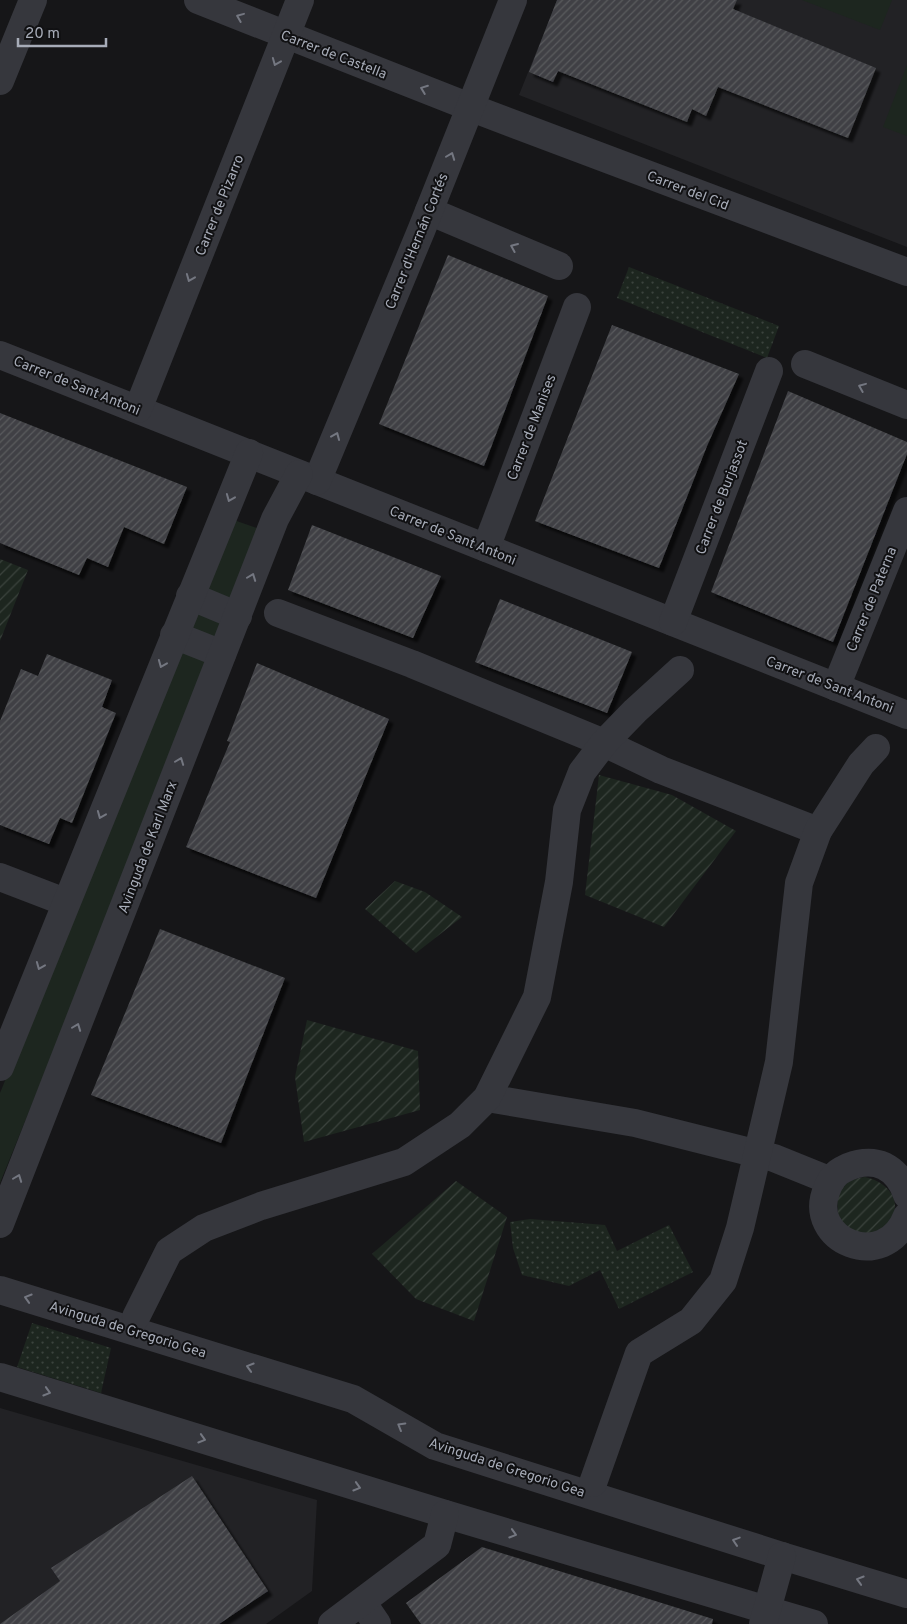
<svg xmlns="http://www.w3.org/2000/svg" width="907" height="1624" font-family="Overpass,sans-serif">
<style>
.built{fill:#222225}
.grass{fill:#1d261f}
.park{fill:url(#park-dots)}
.garden{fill:url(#garden-furrows)}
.building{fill:url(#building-hatch);filter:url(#shadow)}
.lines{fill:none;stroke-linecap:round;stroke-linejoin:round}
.minor{stroke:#36373d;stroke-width:28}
.oneway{stroke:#747781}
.labels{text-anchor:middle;stroke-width:4;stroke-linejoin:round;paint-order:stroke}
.street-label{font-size:14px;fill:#a7acb8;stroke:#111113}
</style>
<defs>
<pattern id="park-dots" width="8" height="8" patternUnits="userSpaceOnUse" patternTransform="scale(1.25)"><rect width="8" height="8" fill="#1d261f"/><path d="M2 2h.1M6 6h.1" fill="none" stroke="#3b433d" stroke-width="1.8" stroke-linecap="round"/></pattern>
<pattern id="garden-furrows" width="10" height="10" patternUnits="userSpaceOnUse" patternTransform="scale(1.25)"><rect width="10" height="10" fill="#1d261f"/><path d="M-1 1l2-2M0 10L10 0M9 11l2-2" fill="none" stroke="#3b433d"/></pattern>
<pattern id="building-hatch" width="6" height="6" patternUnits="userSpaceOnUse" patternTransform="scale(1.25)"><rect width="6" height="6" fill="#404145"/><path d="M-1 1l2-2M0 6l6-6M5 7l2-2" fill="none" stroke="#595a5e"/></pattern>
<filter id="shadow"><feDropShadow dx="4.5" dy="4.5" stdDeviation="1" flood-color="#0009"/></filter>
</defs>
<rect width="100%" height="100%" fill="#161618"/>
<!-- built -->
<g class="built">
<path d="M557,0H907V247L519,95Z"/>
<path d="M0,1408L317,1500L312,1591L266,1624H0Z"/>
</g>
<!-- grass -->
<g class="grass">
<path d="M802,0H892L880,30Z"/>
<path d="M907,65V136L883,127Z"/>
<path d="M231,519L265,531L0,1183V1093Z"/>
</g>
<!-- park -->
<g class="park">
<path d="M629,267L779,326L767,358L617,298Z"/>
<path d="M530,1219L605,1225L617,1251L669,1225L693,1272L619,1309L600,1270L569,1286L522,1275L513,1248L510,1222Z"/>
<path d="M32,1323L111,1348L101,1393L17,1367Z"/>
</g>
<!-- garden -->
<g class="garden">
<path d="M0,559L28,570L0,641Z"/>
<path d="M599,775L672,795L736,831L664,927L585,895Z"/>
<path d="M395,881L425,892L462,917L416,953L365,909Z"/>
<path d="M307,1020L418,1051L420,1110L304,1142L295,1077Z"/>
<path d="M865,1177C881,1180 900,1194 894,1213C892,1219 887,1225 884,1231L864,1237L840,1225C836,1199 832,1181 865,1177Z"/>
<path d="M456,1181L507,1217L474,1321L416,1299L372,1254Z"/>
</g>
<!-- building -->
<g class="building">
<path d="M557,0H737L733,9L876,68L848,138L718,87L706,116L692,109L687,122L558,71L553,82L529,72Z"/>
<path d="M448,255L548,296L484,466L379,424Z"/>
<path d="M612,325L739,374L707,446L659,568L535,521Z"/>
<path d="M788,391L907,442V454L833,642L711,592Z"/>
<path d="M0,413L187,487L164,544L124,527L108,567L87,558L79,575L0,543Z"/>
<path d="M312,525L441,576L413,638L288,590Z"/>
<path d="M500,599L632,652L607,713L475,662Z"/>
<path d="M47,654L112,680L102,707L116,713L72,823L60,818L49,844L0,825V721L21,669L38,676Z"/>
<path d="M257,663L389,719L316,898L186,847L230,742L227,741Z"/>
<path d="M160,929L285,978L221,1143L91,1095Z"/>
<path d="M192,1476L268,1591L219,1624H0L60,1581L51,1568Z"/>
<path d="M482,1547L713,1619L712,1624H421L406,1603Z"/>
</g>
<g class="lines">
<!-- minor -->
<g class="minor">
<path d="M198,0L485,113L907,272"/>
<path d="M0,81L33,0"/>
<path d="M429,211L559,266"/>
<path d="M0,355L907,715"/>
<path d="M805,364L907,405"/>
<path d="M138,409L300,0"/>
<path d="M317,481L421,231L513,0"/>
<path d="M486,548L577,307"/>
<path d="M190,596L238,616"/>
<path d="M278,613L412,664L604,743L661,770L818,831"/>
<path d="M673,622L769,371"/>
<path d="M174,635L222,654"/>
<path d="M836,687L907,511"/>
<path d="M0,877L65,902"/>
<path d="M0,1067L249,453"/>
<path d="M487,1098L635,1123L774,1158L831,1181"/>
<path d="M907,1195C903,1182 896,1172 884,1166C871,1160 856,1163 844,1169C835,1173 830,1181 827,1189C805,1240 885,1274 907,1216"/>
<path d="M0,1224L275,519L299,474"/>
<path d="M0,1290L353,1399L435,1446L782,1556L907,1594"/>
<path d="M136,1317L169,1251L204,1228L261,1206L404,1162L460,1125L487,1098L537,997L559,882L567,810L582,772L604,743L635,711L680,670"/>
<path d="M0,1377L445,1514L814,1624"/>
<path d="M593,1483L639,1353L691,1321L723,1281L740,1228L779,1062L799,883L818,831L861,764L876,748"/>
<path d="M362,1602L377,1624"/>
<path d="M332,1624L437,1545L445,1514"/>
<path d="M763,1624L782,1556"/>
</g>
</g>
<!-- one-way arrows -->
<defs><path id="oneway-chevron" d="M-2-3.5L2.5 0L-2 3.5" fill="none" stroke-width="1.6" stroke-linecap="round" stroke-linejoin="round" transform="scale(1.25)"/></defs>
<g class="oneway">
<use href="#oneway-chevron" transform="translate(240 17) rotate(-158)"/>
<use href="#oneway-chevron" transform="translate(276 62) rotate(112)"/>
<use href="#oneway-chevron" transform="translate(424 89) rotate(-159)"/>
<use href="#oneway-chevron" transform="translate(451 156) rotate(-69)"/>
<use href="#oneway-chevron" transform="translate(514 247) rotate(-157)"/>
<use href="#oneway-chevron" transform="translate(190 278) rotate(112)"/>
<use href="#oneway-chevron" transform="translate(862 387) rotate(-158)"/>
<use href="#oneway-chevron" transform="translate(336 436) rotate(-67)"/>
<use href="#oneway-chevron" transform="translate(230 498) rotate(112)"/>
<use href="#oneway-chevron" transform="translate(252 577) rotate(-69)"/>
<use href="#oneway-chevron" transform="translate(162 664) rotate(112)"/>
<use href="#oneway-chevron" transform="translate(180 761) rotate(-69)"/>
<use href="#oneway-chevron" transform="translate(101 815) rotate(112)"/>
<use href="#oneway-chevron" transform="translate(40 966) rotate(112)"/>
<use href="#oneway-chevron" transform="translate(77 1027) rotate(-69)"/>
<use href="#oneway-chevron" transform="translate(18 1178) rotate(-69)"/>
<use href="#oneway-chevron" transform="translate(28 1298) rotate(-163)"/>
<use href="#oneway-chevron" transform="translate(250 1367) rotate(-163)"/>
<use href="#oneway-chevron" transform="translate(47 1392) rotate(17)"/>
<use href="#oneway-chevron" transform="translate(401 1426) rotate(-150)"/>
<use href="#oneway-chevron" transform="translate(202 1439) rotate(17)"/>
<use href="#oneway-chevron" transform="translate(357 1487) rotate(17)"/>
<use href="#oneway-chevron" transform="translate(513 1534) rotate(17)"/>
<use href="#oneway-chevron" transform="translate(736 1541) rotate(-162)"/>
<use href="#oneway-chevron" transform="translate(860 1580) rotate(-163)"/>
</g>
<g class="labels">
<!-- street labels -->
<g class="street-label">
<text transform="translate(334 54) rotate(21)" y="5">Carrer de Castella</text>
<text transform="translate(688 190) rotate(21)" y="5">Carrer del Cid</text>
<text transform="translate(219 205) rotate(-68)" y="5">Carrer de Pizarro</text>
<text transform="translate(416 241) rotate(-68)" y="5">Carrer d'Hernán Cortés</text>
<text transform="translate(77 385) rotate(22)" y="5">Carrer de Sant Antoni</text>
<text transform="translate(531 427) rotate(-69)" y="5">Carrer de Manises</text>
<text transform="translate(721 497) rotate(-69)" y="5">Carrer de Burjassot</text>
<text transform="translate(453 535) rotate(22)" y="5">Carrer de Sant Antoni</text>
<text transform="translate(871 599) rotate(-68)" y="5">Carrer de Paterna</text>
<text transform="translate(830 684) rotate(21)" y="5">Carrer de Sant Antoni</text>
<text transform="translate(147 847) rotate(-69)" y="5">Avinguda de Karl Marx</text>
<text transform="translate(128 1329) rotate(17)" y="5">Avinguda de Gregorio Gea</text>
<text transform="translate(507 1467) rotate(18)" y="5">Avinguda de Gregorio Gea</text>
</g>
</g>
<!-- scale -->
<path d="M18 38v8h88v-8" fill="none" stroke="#a7acb8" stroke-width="2.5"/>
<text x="25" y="38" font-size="15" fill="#a7acb8" stroke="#111113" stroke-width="4" paint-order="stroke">20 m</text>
</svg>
